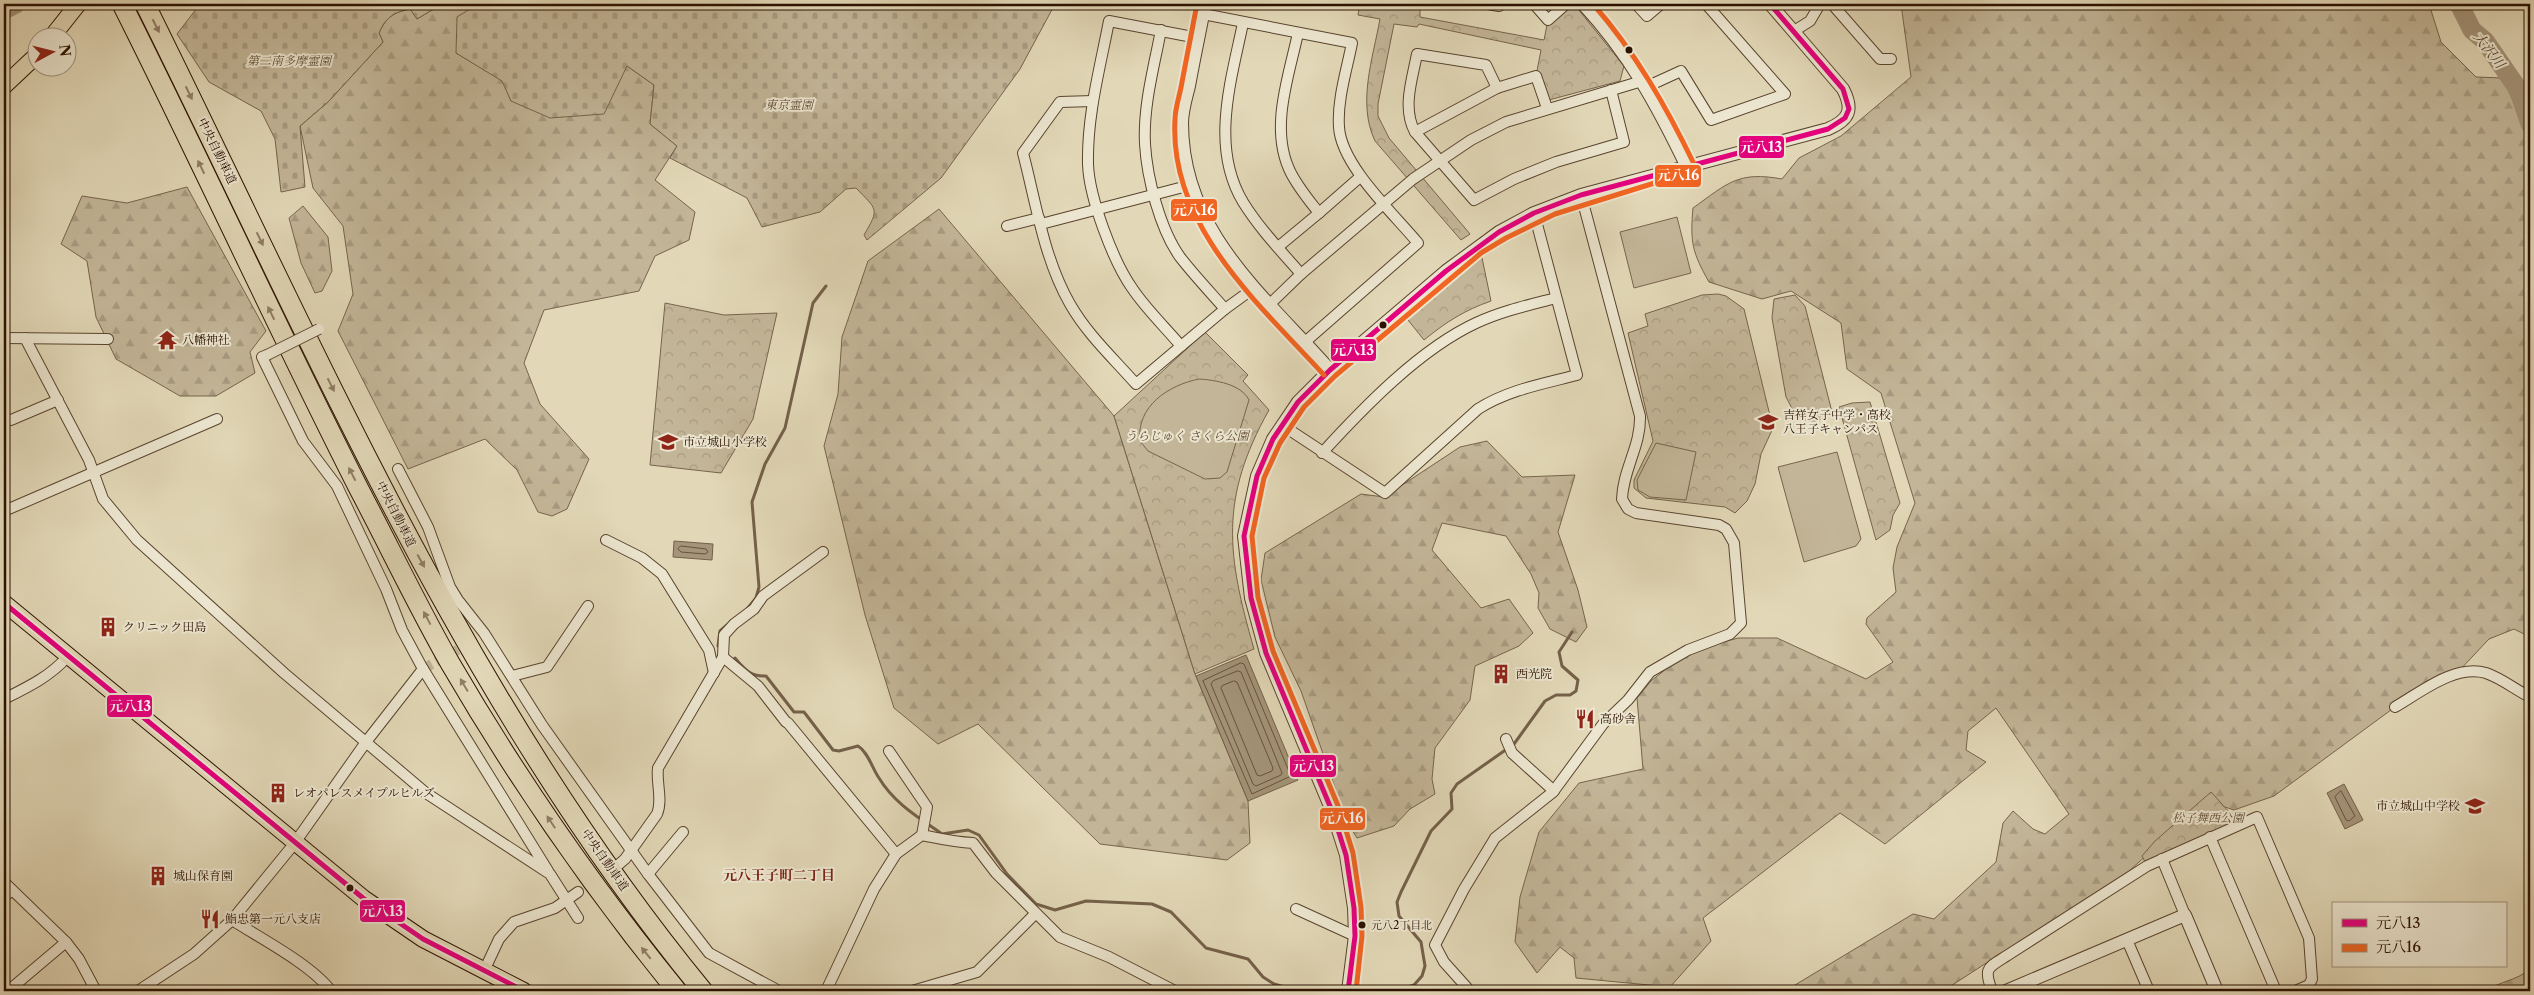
<svg xmlns="http://www.w3.org/2000/svg" width="2534" height="995" font-family="'Libre Caslon Text','Noto Serif JP',serif">
<style>
.forest{fill:url(#forest-firs);stroke:#77644c}
.cemetery{fill:url(#cemetery-stones);stroke:#77644c}
.park{fill:url(#park-crowns);stroke:#77644c}
.garden{fill:#c3b698;stroke:#77644c}
.water{fill:#a49479;stroke:#746049}
.lines{fill:none;stroke-linecap:round;stroke-linejoin:round}
.shore{stroke:#68523c;stroke-width:1}
.stream{stroke:#746049;stroke-width:3}
.river{stroke:#a49479;stroke-width:19}
.minor-tunnel{stroke:#bdb092;stroke-width:10;stroke-dasharray:10 5;stroke-linecap:butt}
.minor-casing{stroke:#59432e;stroke-width:12}
.tertiary-casing{stroke:#59432e;stroke-width:14}
.primary-casing{stroke:#2b1100;stroke-width:18}
.motorway-casing{stroke:#2b1100;stroke-width:21}
.minor{stroke:#ece6d0;stroke-width:10}
.tertiary{stroke:#ece6d0;stroke-width:12}
.primary{stroke:#e2d8b7;stroke-width:16}
.motorway{stroke:#e2d8b7;stroke-width:19}
.minor-bridge-casing{stroke:#59432e;stroke-width:12;stroke-linecap:butt}
.minor-bridge{stroke:#ece6d0;stroke-width:10}
.bus-1-casing{stroke:#ece6d0;stroke-width:9}
.bus-2-casing{stroke:#ece6d0;stroke-width:9}
.bus-1{stroke:#e5007d;stroke-width:5}
.bus-2{stroke:#f26522;stroke-width:5}
.oneway{fill:#907e65}
.bus-dot{fill:#2b1100;stroke:#ece6d0;stroke-width:2}
.labels{text-anchor:middle;stroke-width:4;stroke-linejoin:round;paint-order:stroke}
.bus-label{font-size:11px;fill:#2b1100;stroke:#ece6d0;text-anchor:start}
.park-label{font-size:12px;font-style:italic;fill:#604b35;stroke:#ece6d0}
.street-label{font-size:12px;fill:#2b1100;stroke:#ece6d0}
.poi-label{font-size:12px;fill:#2b1100;stroke:#ece6d0;text-anchor:start}
.water-label{font-size:14px;font-style:italic;fill:#5b4530;stroke:#ece6d0}
.neighbourhood-label{font-size:14px;font-weight:bold;fill:#7a1f14;stroke:#ece6d0}
.line-badge{stroke:#ece6d0;stroke-width:2}
.badge-label{font-size:14px;text-anchor:middle;font-weight:bold;fill:#fff}
</style>
<defs>
<pattern id="forest-firs" width="22" height="20" patternUnits="userSpaceOnUse" patternTransform="scale(1.25)"><rect width="22" height="20" fill="#c3b698"/><path d="M5 1l3.5 6h-7zM16 11l3.5 6h-7z" fill="#a89b81"/></pattern>
<pattern id="cemetery-stones" width="16" height="16" patternUnits="userSpaceOnUse" patternTransform="scale(1.25)"><rect width="16" height="16" fill="#c3b698"/><path d="M2 7V4a2 2 0 0 1 4 0v3zM10 15v-3a2 2 0 0 1 4 0v3z" fill="#a89b81"/></pattern>
<pattern id="park-crowns" width="20" height="18" patternUnits="userSpaceOnUse" patternTransform="scale(1.25)"><rect width="20" height="18" fill="#c3b698"/><path d="M2 6a3 3 0 1 1 6 0M12 15a3 3 0 1 1 6 0" fill="none" stroke="#a89b81"/></pattern>
</defs>
<rect width="100%" height="100%" fill="#e2d8b7"/>
<filter id="stains"><feTurbulence type="fractalNoise" baseFrequency=".004" numOctaves="4"/><feColorMatrix values="0 0 0 0 .2 0 0 0 0 .09 0 0 0 0 .02 0 0 0 .5 -.17"/></filter>
<radialGradient id="worn" r=".72"><stop offset=".6" stop-color="#630" stop-opacity="0"/><stop offset="1" stop-color="#630" stop-opacity=".3"/></radialGradient>
<!-- forest -->
<g class="forest">
<path d="M442,4H465L471,9L456,53L503,81L511,101L627,66L654,85L650,124L677,146L655,180L695,212L689,240L655,256L639,291L544,310L524,363L540,404L589,459L567,509L552,516L538,512L517,470L485,439L408,469L338,331L353,294L343,226L313,188L300,126L328,102L383,42L379,33C386,17 394,12 411,9L417,19Z"/>
<path d="M1901,4H2429L2441,42L2476,77L2503,78L2530,139V637L2514,629L2489,639L2457,673L2395,707L2274,796L2234,810L2207,801L2129,871L1943,991H1785L1913,914L1934,919L1996,862L2003,823L2013,811L2033,829L2045,834L2069,814L1996,708L1968,731L1966,750L1986,762L1885,844L1840,813L1703,918L1711,941L1670,987L1576,978L1574,958L1560,947L1537,973L1515,942L1520,897L1539,832L1579,783L1643,769L1637,698L1651,681L1686,653L1738,638H1777L1866,679L1893,662L1866,624L1867,618L1896,592L1893,568L1897,547L1915,503L1881,393L1847,369L1841,323L1791,291L1762,299L1709,282C1692,252 1690,242 1693,208C1728,183 1738,171 1782,179L1799,158L1841,136L1911,77Z"/>
<path d="M187,187L266,331L250,352L255,373L216,396H180L116,359L96,317L87,261L61,244L82,196L127,203Z"/>
<path d="M303,206L328,237L332,271L322,291L315,293L301,263L289,218Z"/>
<path d="M939,209L1114,416L1195,674L1248,801L1250,843L1227,860L1100,844L978,724L938,744L894,708L865,615L824,446L838,394L842,337L868,261Z"/>
<path d="M1487,441L1522,477L1575,475L1558,532L1578,590L1587,627L1576,642L1550,629L1538,608L1539,593L1531,574L1506,536L1442,523L1432,550L1481,608L1509,599L1533,633L1519,646L1475,666L1470,700L1435,748L1432,779L1435,794L1410,809L1394,826L1357,838L1347,822L1301,691L1275,637L1261,580L1265,553L1361,494L1384,497L1460,447Z"/>
<path d="M2530,969V991H2486C2500,981 2516,981 2530,969Z"/>
</g>
<!-- cemetery -->
<g class="cemetery">
<path d="M200,4H442L417,19L410,9C394,12 386,17 379,33L383,42L328,102L300,126L305,187L281,192L275,139L261,111L209,82L177,34Z"/>
<path d="M465,4H1055L1020,69L941,178L867,240L864,235C880,208 877,210 856,188L846,189L820,212L762,227L747,198L670,158L677,146L650,124L654,85L627,66L604,114L550,118L511,101L502,81L456,53L457,17L470,9Z"/>
</g>
<!-- park -->
<g class="park">
<path d="M1330,4H1412L1420,6V17L1544,40L1548,20L1566,4H1574L1624,66L1620,81L1545,101L1536,76L1541,50L1419,24L1417,27L1394,24L1378,104V116L1389,138L1470,234L1461,240L1375,141C1357,103 1373,58 1380,19L1358,15L1359,9Z"/>
<path d="M1481,253L1491,301C1465,310 1446,322 1424,340L1404,315Z"/>
<path d="M1718,294L1726,296L1744,309L1773,428L1761,454L1755,484L1747,501L1735,513L1725,507L1646,498L1634,488V480L1653,441L1628,333L1648,326L1645,314L1702,295Z"/>
<path d="M1795,295L1805,306L1832,412L1813,424L1795,414L1786,397L1772,318L1774,299Z"/>
<path d="M665,303L724,315L777,313L753,419L721,473L650,465Z"/>
<path d="M1205,332L1248,375L1243,381L1269,410C1219,499 1227,555 1254,649L1195,674L1114,416Z"/>
<path d="M1870,402L1900,503L1893,515L1890,530L1876,540L1839,407L1852,403Z"/>
<path d="M2211,792L2240,824L2147,866L2142,856L2155,841Z"/>
</g>
<!-- garden -->
<g class="garden">
<path d="M1677,217L1691,273L1634,288L1620,232Z"/>
<path d="M1199,379C1215,380 1241,384 1249,400L1227,472L1220,478L1205,479L1148,451L1140,441C1136,406 1169,385 1199,379Z"/>
<path d="M1656,443L1696,452L1686,500L1650,497L1638,490L1637,480Z"/>
<path d="M1837,452L1861,539L1856,546L1804,562L1778,467Z"/>
</g>
<!-- water -->
<g class="water">
<path d="M674,541L713,544L712,560L673,557Z"/>
<path d="M1246,655L1298,780L1248,801L1196,676Z"/>
<path d="M2344,784L2363,820L2345,829L2327,793Z"/>
</g>
<g class="lines">
<!-- shore -->
<g class="shore">
<path d="M681,546L706,549L708,552L705,554L681,552L678,549Z"/>
<path d="M1241,663L1244,664L1291,776L1252,794L1203,681Z"/>
<path d="M1238,671L1241,672L1282,773L1281,775L1256,786L1253,784L1211,684L1213,681Z"/>
<path d="M1234,681L1237,682L1273,768L1272,771L1260,776L1257,775L1221,688L1222,686Z"/>
<path d="M2341,791L2355,816L2349,821L2346,820L2335,797Z"/>
</g>
<!-- stream -->
<g class="stream">
<path d="M747,609L756,598L759,587L752,502L765,464L785,428L813,303L826,286"/>
<path d="M718,646L720,631L727,625"/>
<path d="M735,658C744,669 751,677 766,676L794,712H804L833,750L839,751L858,746C868,752 872,768 879,778C894,803 918,817 942,834L968,830L979,835L1007,874L1036,904L1055,910L1086,901L1152,904L1171,912L1206,948L1248,959L1263,977L1274,984L1299,991"/>
<path d="M1395,991L1414,985L1422,976L1425,966L1421,942L1399,916L1397,902L1401,892L1431,831L1452,809L1451,793L1457,784L1514,744L1545,701L1556,695H1570L1576,691L1578,680L1562,666L1559,652L1572,632"/>
</g>
<!-- river -->
<g class="river">
<path d="M2459,4L2472,30L2485,41L2518,89L2530,124"/>
<path d="M4,10L16,4"/>
</g>
<!-- minor-tunnel -->
<path class="minor-tunnel" d="M423,669L470,643"/>
<defs>
<g id="minor">
<path d="M1488,4L1499,6L1502,4"/>
<path d="M1534,4L1548,20L1566,4"/>
<path d="M1636,4L1647,16L1661,4"/>
<path d="M1832,4L1880,59H1891"/>
<path d="M1203,14L1352,43C1347,69 1337,100 1339,127C1341,165 1393,213 1418,243L1305,342"/>
<path d="M1243,23C1231,81 1210,147 1243,202C1259,228 1281,251 1301,274"/>
<path d="M1161,30C1154,67 1143,106 1145,144C1147,178 1160,229 1180,257C1194,275 1210,292 1225,309"/>
<path d="M1794,31L1810,21L1820,4"/>
<path d="M1298,33C1289,76 1270,126 1289,169C1296,185 1308,199 1319,213L1360,177"/>
<path d="M1646,87L1681,71L1711,120L1785,94L1706,4"/>
<path d="M1497,88L1486,65L1417,54C1412,80 1402,108 1415,132L1474,200L1514,179L1556,162L1624,142L1611,90"/>
<path d="M1093,101L1060,102L1023,153C1036,203 1044,259 1070,304C1087,334 1113,358 1136,384L1225,309L1254,288"/>
<path d="M1415,132L1497,88L1536,76L1547,108"/>
<path d="M1041,224L1191,185"/>
<path d="M1007,226L1039,218"/>
<path d="M1278,247L1319,213"/>
<path d="M1270,304L1301,274L1413,179L1471,140L1506,122L1642,81"/>
<path d="M4,338L108,339"/>
<path d="M25,338L89,460L103,499L137,540L284,673L426,793L550,874L578,918"/>
<path d="M1181,346C1165,327 1146,309 1132,288C1113,261 1089,197 1088,164C1087,115 1100,68 1109,21L1198,38"/>
<path d="M267,355L262,357L303,441L337,486L386,589L402,630L423,669L548,871"/>
<path d="M4,420H11L58,400"/>
<path d="M1282,425L1385,493L1478,409C1508,390 1542,384 1577,375L1534,213"/>
<path d="M1322,453C1364,407 1420,349 1476,323C1502,311 1529,305 1556,298"/>
<path d="M398,469L428,527L450,587L458,600L484,633L542,725L648,874L709,953L779,991"/>
<path d="M4,511L217,419"/>
<path d="M606,540L642,558L662,574L709,650L714,673"/>
<path d="M723,657L758,686L786,722"/>
<path d="M512,676L547,667L588,606"/>
<path d="M4,699C26,688 51,676 67,657"/>
<path d="M2395,707C2421,692 2455,664 2486,673C2501,678 2516,690 2530,697"/>
<path d="M788,723L896,854"/>
<path d="M1506,739L1512,753L1554,791"/>
<path d="M889,751L927,807L922,835"/>
<path d="M2210,837L2276,991"/>
<path d="M2162,859L2185,915"/>
<path d="M618,865L625,859L657,814C663,800 656,783 658,768L723,657L724,635L734,624L754,609L763,596L823,552"/>
<path d="M648,874L683,832"/>
<path d="M4,882L66,942L79,959L96,991"/>
<path d="M4,897L12,890"/>
<path d="M1296,909L1355,936"/>
<path d="M232,920C260,938 312,965 331,991"/>
<path d="M2127,940L2149,991"/>
<path d="M484,971L499,939L514,922L555,908L578,892"/>
<path d="M8,991L66,942"/>
<path d="M138,991L194,954L232,920L294,844L366,742L423,669"/>
<path d="M826,991L874,889L896,854L922,835C942,839 953,842 973,843L996,873L1060,937L1109,957L1175,991"/>
<path d="M912,991L977,972L1035,914"/>
<path d="M1470,991L1444,962L1435,945L1464,889L1495,838L1553,792L1603,724L1628,700L1650,672L1688,650L1730,634L1741,623L1734,543L1726,529L1719,525L1636,513L1628,509L1622,499C1623,469 1641,446 1640,416L1581,195"/>
<path d="M1992,991C1983,967 1988,968 2008,955L2147,866L2257,817L2309,938L2312,979L2309,985L2295,991"/>
</g>
<g id="tertiary">
<path d="M1205,4C1200,31 1194,58 1189,86C1186,98 1182,111 1182,123C1182,232 1264,295 1330,370"/>
<path d="M1583,4C1630,55 1657,105 1687,167"/>
<path d="M1348,991L1355,936L1354,908L1346,855L1332,811L1266,653L1251,598L1244,536L1257,476L1273,439L1298,402L1330,370L1446,271L1499,232L1534,213L1581,195L1828,129C1849,120 1854,110 1843,89L1770,4"/>
<path d="M2006,991L2185,915L2217,991"/>
</g>
<g id="primary">
<path d="M51,38L78,4"/>
<path d="M4,86L38,54"/>
<path d="M4,603L363,898L423,939L524,991"/>
</g>
<g id="motorway">
<path d="M122,4C203,165 278,330 360,491C390,548 418,607 450,663C517,778 593,888 677,991"/>
<path d="M145,4C313,342 461,697 703,991"/>
</g>
</defs>
<!-- minor casing -->
<use href="#minor" class="minor-casing"/>
<!-- tertiary casing -->
<use href="#tertiary" class="tertiary-casing"/>
<!-- primary casing -->
<use href="#primary" class="primary-casing"/>
<!-- motorway casing -->
<use href="#motorway" class="motorway-casing"/>
<!-- minor -->
<use href="#minor" class="minor"/>
<!-- tertiary -->
<use href="#tertiary" class="tertiary"/>
<!-- primary -->
<use href="#primary" class="primary"/>
<!-- motorway -->
<use href="#motorway" class="motorway"/>
<defs>
<path id="minor-bridge" d="M267,355L319,329"/>
</defs>
<!-- minor-bridge casing -->
<use href="#minor-bridge" class="minor-bridge-casing"/>
<!-- minor-bridge -->
<use href="#minor-bridge" class="minor-bridge"/>
<defs>
<g id="bus-1">
<path d="M4,603L363,898L423,939L524,991"/>
<path d="M1348,991L1355,936L1354,908L1346,855L1332,811L1266,653L1251,598L1244,536L1257,476L1273,439L1298,402L1330,370L1446,271L1499,232L1534,213L1581,195L1828,129L1845,118L1849,109L1843,89L1770,4"/>
</g>
<g id="bus-2">
<path d="M1197,4C1192,30 1187,56 1182,82C1180,95 1175,107 1175,120C1169,226 1259,304 1324,375"/>
<path d="M1356,991L1362,936L1361,907L1353,853L1339,808L1273,651L1258,597L1252,536L1264,478L1280,443L1304,407L1335,376L1481,253L1506,238L1555,214L1693,171L1694,164C1666,106 1635,52 1593,4"/>
</g>
</defs>
<!-- bus-1 casing -->
<use href="#bus-1" class="bus-1-casing"/>
<!-- bus-2 casing -->
<use href="#bus-2" class="bus-2-casing"/>
<!-- bus-1 -->
<use href="#bus-1" class="bus-1"/>
<!-- bus-2 -->
<use href="#bus-2" class="bus-2"/>
</g>
<!-- one-way arrows -->
<defs><path id="oneway-solid" d="M-6-.8H1V-3.2L6.5 0L1 3.2V.8H-6Z" transform="scale(1.25)"/></defs>
<g class="oneway">
<use href="#oneway-solid" transform="translate(156 26) rotate(63)"/>
<use href="#oneway-solid" transform="translate(189 93) rotate(64)"/>
<use href="#oneway-solid" transform="translate(201 167) rotate(-116)"/>
<use href="#oneway-solid" transform="translate(260 239) rotate(64)"/>
<use href="#oneway-solid" transform="translate(271 313) rotate(-116)"/>
<use href="#oneway-solid" transform="translate(331 385) rotate(63)"/>
<use href="#oneway-solid" transform="translate(352 474) rotate(-117)"/>
<use href="#oneway-solid" transform="translate(421 561) rotate(61)"/>
<use href="#oneway-solid" transform="translate(427 618) rotate(-118)"/>
<use href="#oneway-solid" transform="translate(464 685) rotate(-121)"/>
<use href="#oneway-solid" transform="translate(551 822) rotate(-124)"/>
<use href="#oneway-solid" transform="translate(646 953) rotate(-129)"/>
</g>
<!-- icons -->
<defs>
<symbol id="temple-bare" viewBox="-9 -9 18 18"><path d="M0-6L5-2H3V0L6.5 2.5H4V6H1.5V3h-3V6H-4V2.5H-6.5L-3 0V-2H-5Z" fill="#8f2418" stroke="#ece6d0" stroke-width="2.5" paint-order="stroke"/></symbol>
<symbol id="school-bare" viewBox="-9 -9 18 18"><path d="M0-5L7-2L0 1L-7-2ZM-4 1L0 2.5L4 1V4Q0 6-4 4Z" fill="#8f2418" stroke="#ece6d0" stroke-width="2.5" paint-order="stroke"/></symbol>
<symbol id="building-bare" viewBox="-9 -9 18 18"><path d="M-4-6H4V6H1V3H-1V6H-4ZM-2.5-4.3h1.7v1.8h-1.7ZM.8-4.3h1.7v1.8H.8ZM-2.5-1h1.7V.8h-1.7ZM.8-1h1.7V.8H.8Z" fill="#8f2418" stroke="#ece6d0" stroke-width="2.5" paint-order="stroke"/></symbol>
<symbol id="restaurant-bare" viewBox="-9 -9 18 18"><path d="M-5-6h1v4h1v-4h1v4h1v-4h1v5L-1.5 .5V6h-2V.5L-5-1ZM5-6V6H3V1.5H1.5Q1.5-4 5-6Z" fill="#8f2418" stroke="#ece6d0" stroke-width="2.5" paint-order="stroke"/></symbol>
</defs>
<g fill-rule="evenodd">
<use href="#temple-bare" x="153" y="326" width="28" height="28"/>
<use href="#school-bare" x="1754" y="408" width="28" height="28"/>
<use href="#school-bare" x="654" y="428" width="28" height="28"/>
<use href="#building-bare" x="94" y="613" width="28" height="28"/>
<use href="#building-bare" x="1487" y="660" width="28" height="28"/>
<use href="#restaurant-bare" x="1571" y="705" width="28" height="28"/>
<use href="#building-bare" x="264" y="779" width="28" height="28"/>
<use href="#school-bare" x="2461" y="792" width="28" height="28"/>
<use href="#building-bare" x="144" y="862" width="28" height="28"/>
<use href="#restaurant-bare" x="196" y="905" width="28" height="28"/>
</g>
<!-- markers -->
<g class="bus-dot">
<circle cx="1629" cy="50" r="4.5"/>
<circle cx="1383" cy="325" r="4.5"/>
<circle cx="350" cy="888" r="4.5"/>
<circle cx="1362" cy="925" r="4.5"/>
</g>
<g class="labels">
<!-- bus labels -->
<g class="bus-label">
<text x="1371" y="929">元八2丁目北</text>
</g>
<!-- park labels -->
<g class="park-label">
<text x="289" y="65">第二南多摩霊園</text>
<text x="789" y="109">東京霊園</text>
<text x="1187" y="440">うらじゅく さくら公園</text>
<text x="2208" y="822">松子舞西公園</text>
</g>
<!-- street labels -->
<g class="street-label">
<text transform="translate(217 151) rotate(64)" y="4">中央自動車道</text>
<text transform="translate(396 514) rotate(63)" y="4">中央自動車道</text>
<text transform="translate(605 860) rotate(55)" y="4">中央自動車道</text>
</g>
<!-- poi labels -->
<g class="poi-label">
<text x="182" y="344">八幡神社</text>
<text x="1783" y="419">吉祥女子中学・高校<tspan x="1783" dy="14">八王子キャンパス</tspan></text>
<text x="683" y="446">市立城山小学校</text>
<text x="123" y="631">クリニック田島</text>
<text x="1516" y="678">西光院</text>
<text x="1600" y="723">高砂舎</text>
<text x="293" y="797">レオパレスメイプルヒルズ</text>
<text x="2460" y="810" text-anchor="end">市立城山中学校</text>
<text x="173" y="880">城山保育園</text>
<text x="225" y="923">鮨忠第一元八支店</text>
</g>
<!-- water labels -->
<g class="water-label">
<text transform="translate(2489 50) rotate(52)" y="5">大沢川</text>
</g>
<!-- neighbourhood labels -->
<g class="neighbourhood-label">
<text x="779" y="880">元八王子町二丁目</text>
</g>
</g>
<g class="line-badge">
<rect x="1738" y="135" width="47" height="24" rx="5" fill="#e5007d"/>
<rect x="1654" y="164" width="48" height="24" rx="5" fill="#f26522"/>
<rect x="1170" y="198" width="48" height="24" rx="5" fill="#f26522"/>
<rect x="1330" y="338" width="47" height="24" rx="5" fill="#e5007d"/>
<rect x="106" y="694" width="47" height="24" rx="5" fill="#e5007d"/>
<rect x="1289" y="754" width="48" height="24" rx="5" fill="#e5007d"/>
<rect x="1319" y="807" width="47" height="24" rx="5" fill="#f26522"/>
<rect x="359" y="899" width="47" height="24" rx="5" fill="#e5007d"/>
</g>
<g class="badge-label">
<text x="1761" y="152">元八13</text>
<text x="1678" y="180">元八16</text>
<text x="1194" y="215">元八16</text>
<text x="1353" y="355">元八13</text>
<text x="130" y="711">元八13</text>
<text x="1313" y="771">元八13</text>
<text x="1342" y="823">元八16</text>
<text x="382" y="916">元八13</text>
</g>
<!-- margin -->
<rect width="2534" height="995" fill="none" stroke="#e2d8b7" stroke-width="20"/>
<rect x="5" y="5" width="2524" height="985" fill="none" stroke="#2b1100" stroke-width="2.5"/>
<rect x="10" y="10" width="2514" height="975" fill="none" stroke="#2b1100"/>
<!-- legend -->
<rect x="2332" y="902" width="175" height="65" fill="#ece6d0" stroke="#9f917d"/>
<rect x="2342" y="919" width="25" height="8" fill="#e5007d" stroke="#9f917d"/>
<text x="2376" y="928" font-size="15" fill="#2b1100">元八13</text>
<rect x="2342" y="944" width="25" height="8" fill="#f26522" stroke="#9f917d"/>
<text x="2376" y="952" font-size="15" fill="#2b1100">元八16</text>
<!-- north arrow -->
<g transform="translate(52 52) rotate(83)"><circle r="24" fill="#ece6d0" stroke="#9f917d"/>
<path d="M0-4L9 19L0 12L-9 19Z" fill="#8f2418"/>
<text y="-8" font-size="14" font-weight="bold" text-anchor="middle" fill="#2b1100">N</text>
</g>
<rect width="100%" height="100%" filter="url(#stains)"/>
<rect width="100%" height="100%" fill="url(#worn)"/>
</svg>
